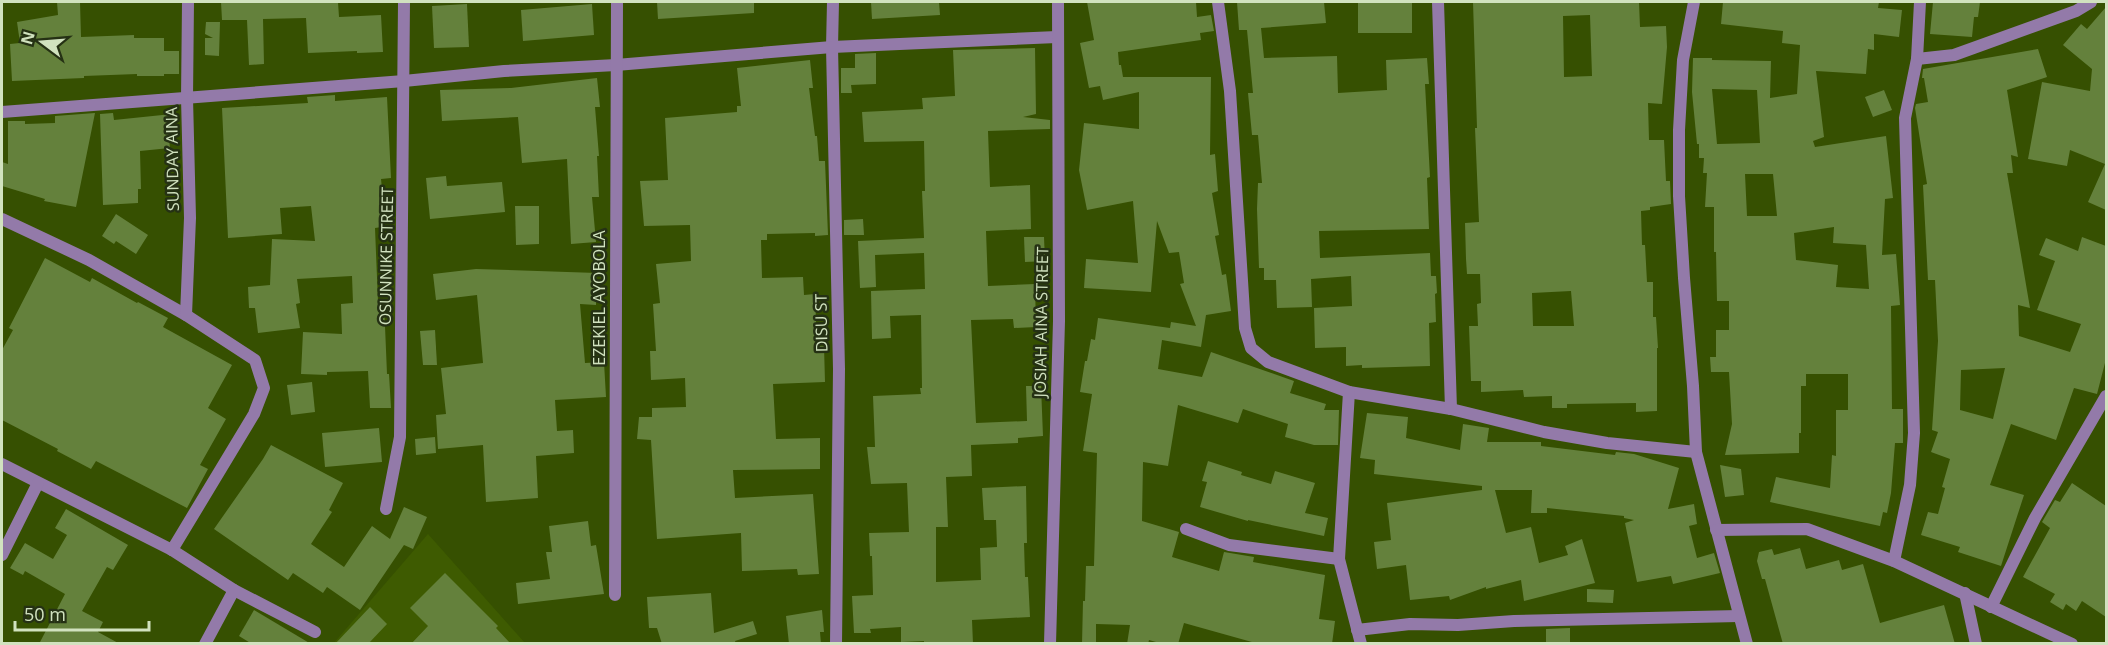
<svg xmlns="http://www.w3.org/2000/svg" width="2108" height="645" font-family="'Open Sans',sans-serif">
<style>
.built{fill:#3e5b01}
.building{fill:#64813c;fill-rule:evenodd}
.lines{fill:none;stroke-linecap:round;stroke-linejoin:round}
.minor{stroke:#937aa9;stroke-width:12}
.labels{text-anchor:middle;stroke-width:5;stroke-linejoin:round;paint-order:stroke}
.street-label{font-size:16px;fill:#d1e2bf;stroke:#253114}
</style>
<rect width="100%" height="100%" fill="#365001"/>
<!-- built -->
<path class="built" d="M428,534L525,643L333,644Z"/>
<!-- building -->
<g class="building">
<path d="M57,2H80L81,37L134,35V38H164V51H179V74H164V76H137V74L84,76V78L12,81L10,44L20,43L17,22L58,15Z"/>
<path d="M221,2H338L339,17L381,15L383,52L357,53V51L308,53L306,18L263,19L264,64L249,65L247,20H222Z"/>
<path d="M657,2H754V13L658,19Z"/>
<path d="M871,2H939L940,15L872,19Z"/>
<path d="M1087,2H1196L1197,17L1211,15L1214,31L1200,33L1201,40L1118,52L1119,65H1121L1123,77H1211L1210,155L1215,154L1218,191L1212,193L1219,235L1215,236L1222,275L1226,274L1231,311L1206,315L1201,347L1162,340L1158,369L1202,377L1211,352L1294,381L1290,393L1326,404L1324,410H1339L1338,445H1314L1285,437L1288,424L1243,409L1238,423L1178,405L1168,466L1143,462L1142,521L1179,532L1172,557L1219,571L1224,552L1254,557L1253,562L1325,575L1319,619L1335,621L1332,644H1259L1184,623L1178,644H1163L1149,640L1148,644H1127L1130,625L1096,624V644H1082L1083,601H1085L1086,566H1094L1097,453L1083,451L1092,394L1080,392L1085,361H1087L1091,339L1095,340L1098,318L1170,328L1171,322L1196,326L1180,284L1184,283L1179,252L1169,253L1157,221L1151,292L1084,288L1086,259L1138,263L1133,201L1087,210L1079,170L1084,123L1139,129V92L1103,100L1100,86L1089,88L1080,43L1094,40Z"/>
<path d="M1237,2H1324L1326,23L1261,28L1264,58L1337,56L1338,93L1387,90L1386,60L1427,58L1429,84H1425L1430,177L1427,178L1429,229L1319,231L1320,258L1430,253L1431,276H1436L1437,293L1435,294L1436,322L1429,323L1430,366L1362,368V365L1346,366V347L1315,348L1314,308L1352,306L1351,276L1311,279L1312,307L1277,308L1276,280H1264V268H1259L1257,209L1258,183H1262L1258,135H1252L1248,93H1253L1247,30H1239Z"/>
<rect x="1358" y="2" width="54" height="31"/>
<path d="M1473,2H1639L1640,27L1666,26L1667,47L1662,104L1648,103L1649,140H1664L1666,181H1670L1671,204L1650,207V210L1641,211L1642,245H1645L1647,282H1653V317H1656L1658,348H1657V411L1636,412V403L1567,404V408H1552V396L1524,397L1523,390L1481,392V381H1471L1469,326H1478L1477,304L1481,303L1480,274H1467L1466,259L1465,223L1479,222L1475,128H1477ZM1590,15L1592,76L1564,77L1563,16ZM1571,291L1574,326H1533L1532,293Z"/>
<path d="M1723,2H1879L1878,8L1902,10L1899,37L1874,34V50L1868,49L1866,74L1816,71L1824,137L1813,141L1815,147L1886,136L1893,198L1885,199L1882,255L1896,254L1900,305L1891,306L1892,409H1903V443H1895L1891,493L1887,513L1883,512L1880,526L1770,502L1776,477L1830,488L1832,455L1836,456V410H1848V374H1806V386H1801V433H1799V453L1725,455L1732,424L1729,372H1711L1710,357H1716V330H1729V301H1717L1716,252H1714V207H1705L1707,173H1703L1704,158H1699V144H1697L1692,92L1693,58H1712V60L1771,61L1770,98L1797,94L1800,45L1782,43L1783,31L1721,24ZM1712,89L1757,90L1760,143L1717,144ZM1745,174H1773L1777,216H1747ZM1834,227L1833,243L1866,245L1869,289L1836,287L1838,265L1796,260L1794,233Z"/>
<path d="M1933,2H1980L1978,17H1974L1972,37L1930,34Z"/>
<path d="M467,4L469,47L434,48L432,6Z"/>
<path d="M592,4L594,35L523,41L521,10Z"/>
<path d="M2106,7V210L2088,202L2105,164L2070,150L2067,166L2028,159L2042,82L2090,91L2092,69L2063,45L2081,24L2087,29Z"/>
<path d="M206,22H220L219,56L205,55V38H213L205,34Z"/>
<path d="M1035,48L1036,114L1023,117L1050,120V129L988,131L990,187L1030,185L1031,229L986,231L988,286L1035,284L1036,327L1014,328L1013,319L971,320L976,423L1027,421L1026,386H1041L1043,436L1018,438V443L971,445L972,476L946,477L948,527H936V582L981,580L980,548L997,547L996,520H984L982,488L1026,486L1027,543H1024L1025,577H1028L1030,617L972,620L973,644H924V641L901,642V627L870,629L871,633H854L852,596L873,595L872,556H870L869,533L909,532L907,483L871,484L867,447H875L873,396L921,394L920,388H922L921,315L890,316L891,338L872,339L871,291L925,289L924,253L875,255L876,287L860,288L858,241L924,238L922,191H925L924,141L864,142L862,112L923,109L922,98L955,96L953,50Z"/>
<path d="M2038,49L2047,77L2007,90L2018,157L2011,155L2013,173H2007L2030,308L2018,305L2019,336L2070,352L2081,324L2037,310L2055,261L2039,255L2046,238L2078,251L2082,237L2106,246V359L2097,394L2074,388L2056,440L2011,424L1990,485L2024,495L2001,566L1958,552L1960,547L1921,535L1928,512L1938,514L1945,488L1942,487L1950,459L1931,452L1938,432L1932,430L1938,341L1935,280H1928L1923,185L1927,184L1915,108L1916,104L1928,102L1924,78H1922L1923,69ZM2005,368L1993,419L1960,410L1961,370Z"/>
<path d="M876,53V84L851,85L852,93H841V68H855V54Z"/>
<path d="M810,60L813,88H809L815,136H817L819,161H825L828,235L815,236V233L767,234V240H761L762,278L803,277L804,295L815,294L817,346H824L825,382L773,384L776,439L820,438V469L733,470L735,498L813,494L819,574L798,575L797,569L742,571L741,533L657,539L651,440L637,439L639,417H652V408L686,407L685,378L651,380L650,351H656L653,304L660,303L656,264L691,261L690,225L644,226L640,181L668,180L665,118L737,112V106H741L737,68Z"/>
<path d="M597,78L600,107H595L599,156H597L599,197H592L596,242L571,244L567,159L522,163L518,117L442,121L440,90L511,88Z"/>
<path d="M1884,90L1892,110L1873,117L1865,97Z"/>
<path d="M335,95V101L387,97L391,178L381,179L385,219L382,220V227L375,228L378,302H384L387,374H389L391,408H370L368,371L327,372V375L301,374L303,332L342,334L341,304L353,303L352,276L297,279L300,303L296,304L300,328L258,333L255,308H249L248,287L270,285L272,239L315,241L311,206L280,208L282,234L228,238L222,108L308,103L307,97Z"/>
<path d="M95,113L76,207L44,201L45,199L2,186V162L8,164V121H25V124L55,123V116Z"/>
<path d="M113,113L114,120L172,114L173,128L168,129L170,148L140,151L141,189H138V203L103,205L100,114Z"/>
<path d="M446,176L447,186L502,182L505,212L430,219L426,178Z"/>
<path d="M515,206H539V244L516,245Z"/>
<path d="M116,214L148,235L136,254L116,241L114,244L102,236Z"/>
<path d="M863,219L864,235H844V220Z"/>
<path d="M1024,237H1044L1045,261L1025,262Z"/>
<path d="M45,258L90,282L92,278L137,303L138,302L168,318L163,327L232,365L208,408L226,419L200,465L208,469L187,508L96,461L91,469L57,451L58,449L2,420V350L13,330L9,328Z"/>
<path d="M476,269L597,273L596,305L580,304L585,363L604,362L606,397L555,400L557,431L573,430L574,453L536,456L538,498L486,502L483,445L438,449L436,415L446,414L441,368L483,363L477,295L436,300L433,274Z"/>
<path d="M435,330L437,365H423L420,331Z"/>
<path d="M312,382L315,412L291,415L287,385Z"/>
<path d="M1367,413L1408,417L1406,438L1460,450L1463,424L1489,428L1487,442H1541V446L1615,455L1616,452L1634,454L1679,468L1668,509L1694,504L1697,524L1689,526L1697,558L1714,553L1720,573L1673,584L1671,576L1637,582L1625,523L1634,520L1624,518V516L1547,508V513H1531L1532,490H1495L1506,533L1531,527L1539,563L1568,555L1565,546L1582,539L1595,583L1524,601L1521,580L1486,589V587L1450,600L1449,596L1410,600L1406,565L1377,569L1374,542L1391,540L1387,503L1482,490V486L1374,474L1375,460L1360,458Z"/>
<path d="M379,428L382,462L325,467L322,433Z"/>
<path d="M435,437L436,453L416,455L415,439Z"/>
<path d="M271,445L343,483L329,510L332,512L311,544L344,567L372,526L390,539L404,507L427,517L413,549L404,545L360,610L327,587L323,593L293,573L288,580L214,529L263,459Z"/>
<path d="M1208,461L1242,472L1241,475L1271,484L1275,471L1315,483L1305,513L1328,518L1324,536L1248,520V521L1200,507L1207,482L1202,481Z"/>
<path d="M1720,465L1741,469L1744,495L1725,497Z"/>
<path d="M2072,483L2106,506V617L2082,601L2076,611L2066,604L2063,610L2050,602L2055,594L2023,577L2050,528L2042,522L2055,500L2060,502Z"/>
<path d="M66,509L128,545L113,570L107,567L82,611L103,622L98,632L120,644H39L65,594L25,571L23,575L10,568L25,543L53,559L67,535L55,528Z"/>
<path d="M588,521L591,546L596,545L604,594L518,604L516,583L550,579L546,552H552L549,526Z"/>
<path d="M1800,548L1806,569L1839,560L1842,570L1863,564L1880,623L1944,605L1955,644H1783L1765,579H1762L1757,561L1759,552L1772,549L1774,555Z"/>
<path d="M445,573L498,626L496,628L511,644H411L428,626L410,608Z"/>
<path d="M1587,589L1614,590L1613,603L1587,602Z"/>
<path d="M711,593L714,633L753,621L757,634L735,641L736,644H662L657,628H649L647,597Z"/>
<path d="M370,607L387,624L368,644H335Z"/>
<path d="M254,610L311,644H252L239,636Z"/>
<path d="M822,610L824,632H820L821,644H789L786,616Z"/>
<path d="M1570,628V642H1546V629Z"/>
</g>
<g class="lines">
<!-- minor -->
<g class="minor">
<path d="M833,2L832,47L839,369L836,644"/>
<path d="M1218,2L1230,91L1245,328L1251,348L1268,362L1349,392L1451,409L1544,432L1607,443L1696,452"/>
<path d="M1438,2L1451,409"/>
<path d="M1694,2L1683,60L1679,130V196L1684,278L1693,386L1696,452L1747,644"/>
<path d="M1917,59L1954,55L2076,11L2091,2"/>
<path d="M2,112L404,81L504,71L616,65L832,47L1057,37"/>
<path d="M2,219L89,260L186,315L255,360L264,388L254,414L172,550"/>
<path d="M186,315L190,218L187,98L188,2"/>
<path d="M1349,392L1339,559L1361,644"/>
<path d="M2,464L172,550L234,590L315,632"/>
<path d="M386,509L400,437L404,2"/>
<path d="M1186,529L1229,545L1339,559"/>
<path d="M1716,530L1807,529L1894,561L2072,644"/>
<path d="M2,555L38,483"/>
<path d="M1894,561L1910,485L1914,433L1905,118L1917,59L1920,2"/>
<path d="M1965,593L1976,644"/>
<path d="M615,595L617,2"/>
<path d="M1991,607L2035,518L2106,396"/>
<path d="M1357,630L1410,624L1458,625L1514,621L1739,616"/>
<path d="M205,644L234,590"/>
<path d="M1050,644L1059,321L1058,2"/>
</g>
</g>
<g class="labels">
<!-- street labels -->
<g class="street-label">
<text transform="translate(172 159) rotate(-91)" y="6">SUNDAY AINA</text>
<text transform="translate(386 256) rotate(-89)" y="6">OSUNNIKE STREET</text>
<text transform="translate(599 298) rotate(-90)" y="6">EZEKIEL AYOBOLA</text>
<text transform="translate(1041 322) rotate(-89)" y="6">JOSIAH AINA STREET</text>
<text transform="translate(821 323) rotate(-91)" y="6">DISU ST</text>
</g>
</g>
<!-- border -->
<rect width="2108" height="645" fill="none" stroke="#d1e2bf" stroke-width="6"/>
<!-- north arrow -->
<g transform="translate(42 42) rotate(286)" stroke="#253114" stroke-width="4.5" paint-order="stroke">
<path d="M0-4.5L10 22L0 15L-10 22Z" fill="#d1e2bf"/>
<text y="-9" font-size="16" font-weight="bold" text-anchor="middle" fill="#d1e2bf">N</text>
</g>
<!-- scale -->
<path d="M15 621v9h134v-9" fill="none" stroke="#d1e2bf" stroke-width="3"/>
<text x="24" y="621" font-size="18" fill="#d1e2bf" stroke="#253114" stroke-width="4.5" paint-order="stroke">50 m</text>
</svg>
